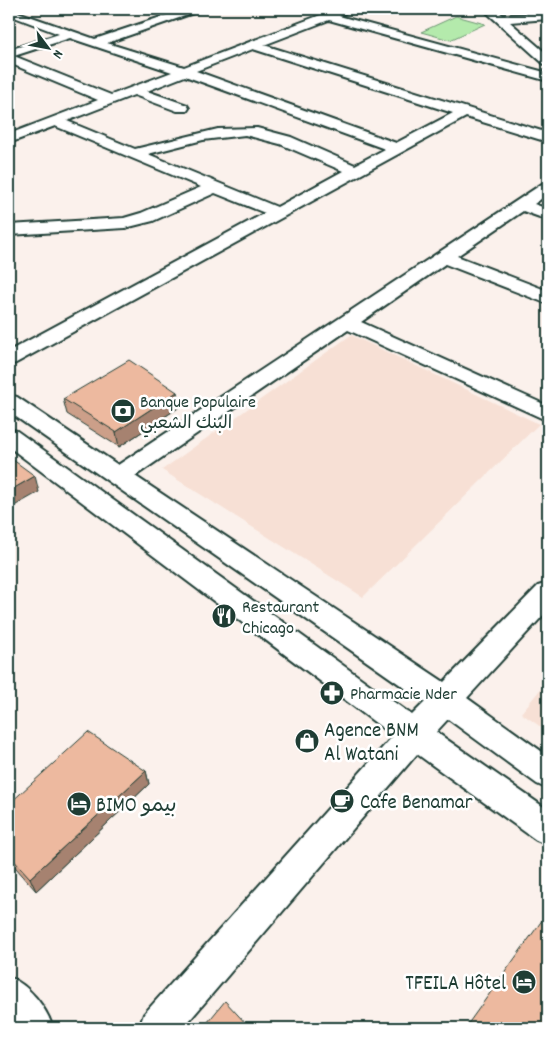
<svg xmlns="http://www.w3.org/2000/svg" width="557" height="1037" font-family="Dekko,'Playpen Sans Arabic',sans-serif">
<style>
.built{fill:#f7e0d5}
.green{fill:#b4eaac;stroke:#6a9470}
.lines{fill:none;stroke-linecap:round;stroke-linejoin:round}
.minor-casing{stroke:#1f3d34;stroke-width:4}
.minor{fill:#fff;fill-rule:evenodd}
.wall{fill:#cc9f89;stroke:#1f3d34}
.shaded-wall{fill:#a6826f;stroke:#1f3d34}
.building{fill:#edb99f;stroke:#1f3d34}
.labels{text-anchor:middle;stroke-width:5;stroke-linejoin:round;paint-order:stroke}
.poi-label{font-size:18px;fill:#1f3d34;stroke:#fff;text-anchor:start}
.near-poi-label{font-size:21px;fill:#1f3d34;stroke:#fff;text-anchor:start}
</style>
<rect width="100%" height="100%" fill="#fbf1ec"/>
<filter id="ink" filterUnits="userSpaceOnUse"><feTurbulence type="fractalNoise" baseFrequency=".02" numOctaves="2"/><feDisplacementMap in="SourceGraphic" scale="10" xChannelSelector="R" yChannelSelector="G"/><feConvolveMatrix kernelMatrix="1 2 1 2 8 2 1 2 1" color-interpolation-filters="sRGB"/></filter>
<g filter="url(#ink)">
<!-- built -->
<g class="built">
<path d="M351,335L539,424L363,597L162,470Z"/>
<path d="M548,680V732L521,713Z"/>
</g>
<!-- green -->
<path class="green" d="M456,16L485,24L450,40L421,32Z"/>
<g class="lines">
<defs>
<g id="minor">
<path d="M9,9L95,39L185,9H200L199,11L107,43L184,67L323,14L338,9H352L339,16L548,73V81L329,20L264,45L548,133V142L466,117L16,363L9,365V351L265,213L215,193L153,221L125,228L9,235V225L124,218L141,213L201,187L55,126L9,143V134L98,100L9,63V50L59,34L9,15ZM70,38L172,72L111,95L14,56ZM253,49L453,113L396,143L196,71ZM185,76L385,149L355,165L291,137L257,128L218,129L135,149L67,121L134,95L177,111H187L189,108L187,105L147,91ZM245,135L280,144L343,171L277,207L148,154L203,140Z"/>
<path d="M483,9H495L503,15L548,13V19L510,22L548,55V65L544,64Z"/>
<path d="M548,182V194L534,204L548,209V220L523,211L457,256L548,291V304L445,264L361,322L548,406V421L348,330L135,476L444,682L538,586L548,583V610L467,698L548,756V789L537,784L448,719L436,732L548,810V845L536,840L417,754L183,1028H139L144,1014L393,736L9,447V429L17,431L412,715L425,702L9,412V395L17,397L118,465L542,184Z"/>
<path d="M9,977C29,985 46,1007 53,1028H10Z"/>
</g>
</defs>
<!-- minor casing -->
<use href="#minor" class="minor-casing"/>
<!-- minor -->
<use href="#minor" class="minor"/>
</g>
<!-- wall -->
<g class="wall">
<path d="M177,392L178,408L119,447L67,414L63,399Z"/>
<path d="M146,771L149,784L36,891L9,860V804Z"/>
</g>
<!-- shaded-wall -->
<g class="shaded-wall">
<path d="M177,392L178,408L119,447L116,432Z"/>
<path d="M35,476L39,492L9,509V491Z"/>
<path d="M146,771L149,784L36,891L30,878Z"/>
</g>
<!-- building -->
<g class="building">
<path d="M129,360L177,392L116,432L63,399Z"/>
<path d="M9,457L35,476L9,491Z"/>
<path d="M88,732L146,771L30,878L9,855V804Z"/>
<path d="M548,912V1028H465Z"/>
<path d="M225,1001L250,1028H203Z"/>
</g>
</g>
<!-- icons -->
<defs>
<symbol id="bank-disc" viewBox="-11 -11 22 22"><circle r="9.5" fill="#1f3d34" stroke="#fff"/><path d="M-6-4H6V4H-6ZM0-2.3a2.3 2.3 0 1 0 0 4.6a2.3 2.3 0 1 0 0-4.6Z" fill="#fff"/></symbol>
<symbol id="restaurant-disc" viewBox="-11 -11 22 22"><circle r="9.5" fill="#1f3d34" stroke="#fff"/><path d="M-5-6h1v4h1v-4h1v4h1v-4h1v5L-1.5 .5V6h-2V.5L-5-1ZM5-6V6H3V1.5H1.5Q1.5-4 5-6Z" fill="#fff"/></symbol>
<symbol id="pharmacy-disc" viewBox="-11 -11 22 22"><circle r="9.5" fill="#1f3d34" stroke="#fff"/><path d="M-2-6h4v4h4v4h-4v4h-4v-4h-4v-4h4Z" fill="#fff"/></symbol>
<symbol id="shop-disc" viewBox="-11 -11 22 22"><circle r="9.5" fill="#1f3d34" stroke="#fff"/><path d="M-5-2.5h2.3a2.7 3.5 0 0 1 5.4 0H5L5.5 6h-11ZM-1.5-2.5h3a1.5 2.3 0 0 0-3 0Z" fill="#fff"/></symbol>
<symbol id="cafe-disc" viewBox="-11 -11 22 22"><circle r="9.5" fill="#1f3d34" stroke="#fff"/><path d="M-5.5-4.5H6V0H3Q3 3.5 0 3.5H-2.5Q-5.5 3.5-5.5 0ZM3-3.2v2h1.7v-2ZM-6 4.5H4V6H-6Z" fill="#fff"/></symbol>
<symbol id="hotel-disc" viewBox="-11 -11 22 22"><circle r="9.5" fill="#1f3d34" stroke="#fff"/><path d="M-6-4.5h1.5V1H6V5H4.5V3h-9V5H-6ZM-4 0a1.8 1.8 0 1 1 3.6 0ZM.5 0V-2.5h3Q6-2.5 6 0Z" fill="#fff"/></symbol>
</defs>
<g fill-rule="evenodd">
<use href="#bank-disc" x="109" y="397" width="28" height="28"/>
<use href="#restaurant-disc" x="210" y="602" width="28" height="28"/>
<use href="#pharmacy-disc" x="318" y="679" width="28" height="28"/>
<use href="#shop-disc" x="293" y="727" width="28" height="28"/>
<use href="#cafe-disc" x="328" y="787" width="28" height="28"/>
<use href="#hotel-disc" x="65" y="790" width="28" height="28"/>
<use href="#hotel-disc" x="510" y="968" width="28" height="28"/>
</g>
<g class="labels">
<!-- poi labels -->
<g class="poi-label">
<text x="140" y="407">Banque Populaire<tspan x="140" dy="21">البنك الشعبي</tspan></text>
<text x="242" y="612">Restaurant<tspan x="242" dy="21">Chicago</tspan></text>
<text x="350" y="699">Pharmacie Nder</text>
</g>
<!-- near-poi labels -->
<g class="near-poi-label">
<text x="324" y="736">Agence BNM<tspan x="324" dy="24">Al Watani</tspan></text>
<text x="360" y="808">Cafe Benamar</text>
<text x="96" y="811">BIMO بيمو</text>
<text x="506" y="989" text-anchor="end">TFEILA Hôtel</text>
</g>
</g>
<!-- margin -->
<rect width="557" height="1037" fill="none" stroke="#fff" stroke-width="30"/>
<rect x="15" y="15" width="527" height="1007" fill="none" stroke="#1f3d34" stroke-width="2" filter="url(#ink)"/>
<!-- north arrow -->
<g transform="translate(48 48) rotate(122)" stroke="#ffffff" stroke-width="4" paint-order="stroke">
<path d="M0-4L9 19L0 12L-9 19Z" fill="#1f3d34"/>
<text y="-8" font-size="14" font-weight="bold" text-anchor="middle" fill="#1f3d34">N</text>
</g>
</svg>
